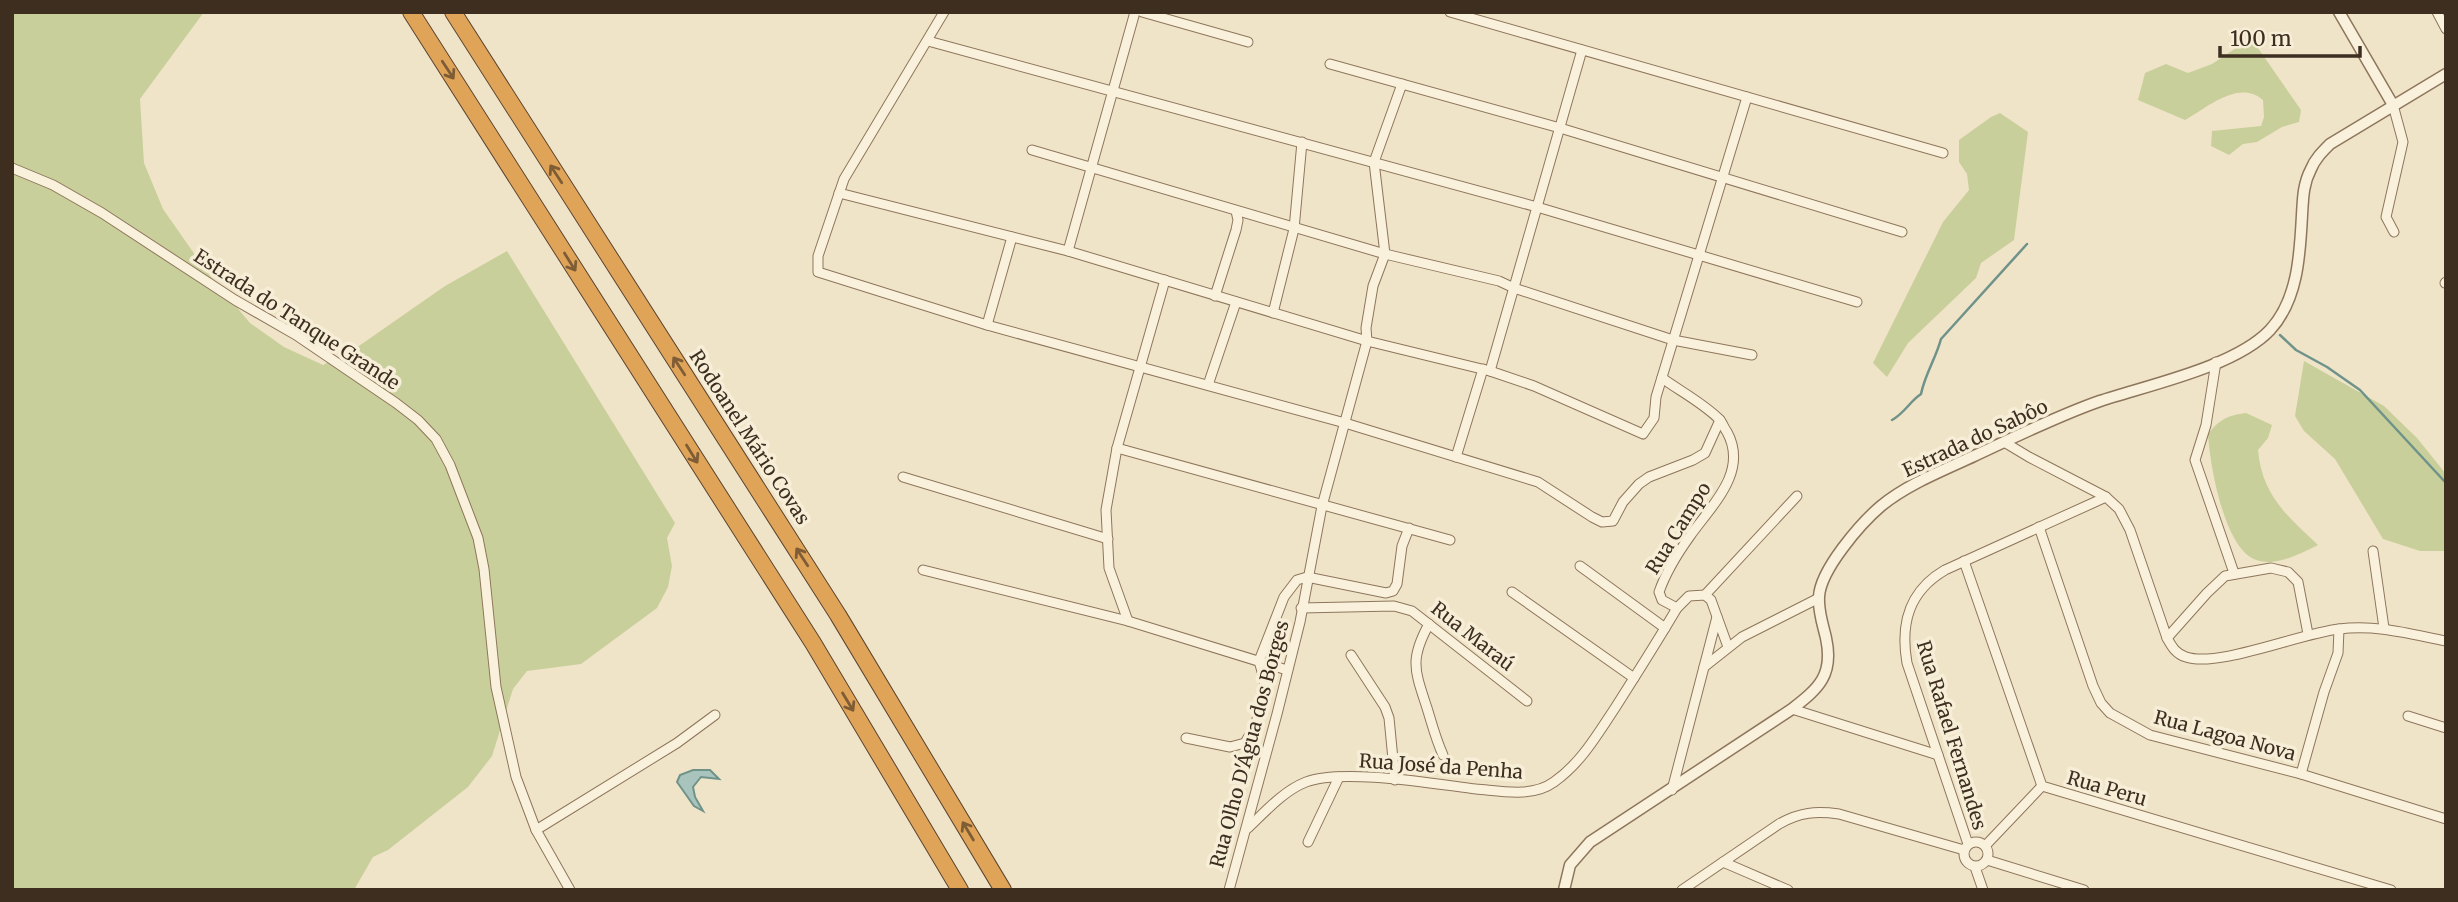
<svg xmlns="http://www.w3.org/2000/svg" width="2458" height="902" font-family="Merriweather,serif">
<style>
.green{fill:#c9cf9b}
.water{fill:#a9c4bc;stroke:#6f938a;stroke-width:2}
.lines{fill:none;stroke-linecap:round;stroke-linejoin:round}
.stream{stroke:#6f938a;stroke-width:2.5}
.minor-casing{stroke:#8d765c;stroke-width:11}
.tertiary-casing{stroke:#8d765c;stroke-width:13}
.motorway-casing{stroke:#5b4430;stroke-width:18}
.minor{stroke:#faf1dc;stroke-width:9}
.tertiary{stroke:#faf1dc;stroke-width:10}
.motorway{stroke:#e0a458;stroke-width:16}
.oneway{stroke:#7e5d36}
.labels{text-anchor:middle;stroke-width:7;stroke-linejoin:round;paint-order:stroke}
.street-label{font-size:19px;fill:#3d2e20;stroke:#f7eed8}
</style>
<rect width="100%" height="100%" fill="#f0e4c8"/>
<!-- green -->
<g class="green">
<path d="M12,12H204L140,99L144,163L163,209L207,272L250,323L284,347L323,365L356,348L445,286L507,251L675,523L667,538L672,566L668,587L657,608L581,664L527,671L513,689L492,756L468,787L388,850L373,857L354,890H12Z"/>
<path d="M2251,38L2301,110L2299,122L2282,127L2257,142L2243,144L2229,155L2211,146L2212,131L2261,126L2264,117L2263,100C2239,79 2208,107 2185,120L2138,100L2145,73L2166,64L2188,73L2212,64Z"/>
<path d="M2000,113L2028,132L2014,240L1981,263L1976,278L1908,343L1887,377L1873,363L1943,222L1969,190L1967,174L1959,162V140L1991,117Z"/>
<path d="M2304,361L2384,406L2417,438L2446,474V551H2420L2383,539L2335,459L2304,431L2295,416Z"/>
<path d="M2246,413L2272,425L2268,438L2258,450C2262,495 2287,516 2318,545C2300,554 2270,570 2250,557C2223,539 2210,465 2208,434C2219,420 2228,415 2246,413Z"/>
</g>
<!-- water -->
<path class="water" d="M693,770H710L719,779L701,777L693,787L695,797L703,811L694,806L677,782L680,775Z"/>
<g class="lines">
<!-- stream -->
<g class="stream">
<path d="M2280,335L2296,350L2327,367L2360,390L2446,483"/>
<path d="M1892,420C1905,413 1910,401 1921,394C1925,374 1936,358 1941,339L2027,244"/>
</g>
<defs>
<g id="minor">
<path d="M944,12L844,179L818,256V272L987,325L1345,423L1538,482L1592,517L1602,522L1613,521L1623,502L1639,484L1649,477L1693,460L1705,453L1720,420"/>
<path d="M1142,12L1248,42"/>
<path d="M1450,12L1943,153"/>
<path d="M2437,12L2446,29"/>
<path d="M928,41L1537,207L1857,302"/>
<path d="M1330,64L1560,128L1902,232"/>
<path d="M2393,105L2403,142L2386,217L2394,232"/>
<path d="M1032,150L1385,254L1499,281L1514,288L1673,340L1752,355"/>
<path d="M12,168L53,185L102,213L235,300L296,335L396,403L418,420L436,439L450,465L478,538L484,569L496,687L516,777L536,830L570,890"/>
<path d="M839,193L1068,251L1367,341L1490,371L1534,386L1643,434L1654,418L1656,397L1747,97"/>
<path d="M1068,251L1135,12"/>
<path d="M2445,283L2446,282"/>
<path d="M1215,296L1236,230L1238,220L1236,211"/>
<path d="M1273,313L1294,229L1302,142"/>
<path d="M987,325L1012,237"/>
<path d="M2216,362L2206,425L2195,460L2234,573"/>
<path d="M1490,371L1582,50"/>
<path d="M1662,378C1680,391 1703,403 1719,419C1722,422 1724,428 1727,432C1749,472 1711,506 1690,536C1677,554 1666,572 1659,592L1662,600L1677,608"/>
<path d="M1208,385L1236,302"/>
<path d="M2004,442L2029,457L2106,497L2119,509L2130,530L2167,638C2172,647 2176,654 2186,657C2218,668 2301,633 2339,629C2376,624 2410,634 2446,641"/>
<path d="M1117,448L1450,540"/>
<path d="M1456,457L1483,369"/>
<path d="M903,477L1108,539"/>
<path d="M2039,527L2093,686L2101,703L2110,713L2150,735L2301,774L2446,819"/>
<path d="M2373,551L2384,628"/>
<path d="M1964,561L2042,786L2391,890"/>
<path d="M1580,566L1665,628"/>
<path d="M923,570L1128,621L1287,670"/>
<path d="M1512,592L1634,678"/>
<path d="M1705,595L1797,496"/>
<path d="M1301,608L1394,606L1412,611L1527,701"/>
<path d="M1128,621L1109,568L1106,510L1117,448L1165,280"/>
<path d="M1429,624C1409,660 1415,671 1427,708C1432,724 1436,740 1443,755"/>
<path d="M2167,638L2207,593L2225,576L2271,568L2288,572L2298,582L2308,634"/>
<path d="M1351,655L1385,707L1389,718L1395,780"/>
<path d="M1704,667L1742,637L1819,598"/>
<path d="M1792,709L1938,755"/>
<path d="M2408,716L2446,728"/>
<path d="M1186,738L1230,747L1245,743L1256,724L1265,682L1259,661L1284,597L1297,580L1307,577L1386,593L1393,591L1397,584L1402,546L1409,528"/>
<path d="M2301,774L2324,692L2338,653L2339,629"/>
<path d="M1672,790L1717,617"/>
<path d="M1248,828C1265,812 1283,791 1306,782C1342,768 1435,784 1476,789C1501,791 1532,798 1554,782C1581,763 1597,735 1615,708C1636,675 1657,642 1677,608L1689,596L1705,595L1711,600L1728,647"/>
<path d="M536,830L677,743L715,715"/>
<circle cx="1976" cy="854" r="12"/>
<path d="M1308,842L1339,777"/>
<path d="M1968,844L1907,663C1900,623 1909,591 1945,570L2106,497"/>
<path d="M1986,845L2042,786"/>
<path d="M1987,860L2084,890"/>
<path d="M1723,862L1788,890"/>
<path d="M1975,867L1983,890"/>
<path d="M1229,890L1277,714L1300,622L1322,506L1367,341L1366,328L1373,286L1385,254L1374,162L1402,84"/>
<path d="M1682,890L1779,824C1800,812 1816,811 1839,814L1964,850"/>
</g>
<g id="tertiary">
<path d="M2339,12L2393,105"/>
<path d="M1564,890L1570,865L1590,842L1792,709C1819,688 1834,675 1826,638C1823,625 1818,611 1819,597C1820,570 1861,523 1881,506C1908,484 1942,471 1974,456C2015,437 2057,416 2100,401C2148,385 2235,367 2270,330C2298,300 2300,254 2302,215C2303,199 2303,184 2311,169C2315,159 2322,152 2330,144L2446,74"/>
</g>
<g id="motorway">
<path d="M411,12L813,643L960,890"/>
<path d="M453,12L838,615L1003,890"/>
</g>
</defs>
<!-- minor casing -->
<use href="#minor" class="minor-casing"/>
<!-- tertiary casing -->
<use href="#tertiary" class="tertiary-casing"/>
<!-- motorway casing -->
<use href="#motorway" class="motorway-casing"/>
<!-- minor -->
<use href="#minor" class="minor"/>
<!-- tertiary -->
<use href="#tertiary" class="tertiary"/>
<!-- motorway -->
<use href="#motorway" class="motorway"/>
</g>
<!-- one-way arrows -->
<defs><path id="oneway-shaft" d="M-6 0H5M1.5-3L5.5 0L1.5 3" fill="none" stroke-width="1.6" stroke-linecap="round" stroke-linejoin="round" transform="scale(1.75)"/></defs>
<g class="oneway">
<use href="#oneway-shaft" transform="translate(448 70) rotate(57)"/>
<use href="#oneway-shaft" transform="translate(556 174) rotate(-123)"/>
<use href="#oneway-shaft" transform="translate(570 262) rotate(58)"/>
<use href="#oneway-shaft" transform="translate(679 366) rotate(-123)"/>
<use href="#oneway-shaft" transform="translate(692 454) rotate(58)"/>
<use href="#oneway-shaft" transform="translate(802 557) rotate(-123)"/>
<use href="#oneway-shaft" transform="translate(848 702) rotate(59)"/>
<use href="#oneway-shaft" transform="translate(968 831) rotate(-121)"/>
</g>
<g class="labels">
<!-- street labels -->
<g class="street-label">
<text transform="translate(297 319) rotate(33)" y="7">Estrada do Tanque Grande</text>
<text transform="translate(750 437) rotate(57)" y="7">Rodoanel Mário Covas</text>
<text transform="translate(1975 438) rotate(-25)" y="7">Estrada do Sabôo</text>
<text transform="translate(1678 528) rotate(-58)" y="7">Rua Campo</text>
<text transform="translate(1473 636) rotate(38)" y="7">Rua Maraú</text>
<text transform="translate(1952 735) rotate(73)" y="7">Rua Rafael Fernandes</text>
<text transform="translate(2225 735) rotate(15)" y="7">Rua Lagoa Nova</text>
<text transform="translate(1249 744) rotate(-75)" y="7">Rua Olho D'Água dos Borges</text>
<text transform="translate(1441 766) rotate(4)" y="7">Rua José da Penha</text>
<text transform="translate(2107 788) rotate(16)" y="7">Rua Peru</text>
</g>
</g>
<!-- border -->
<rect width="2458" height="902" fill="none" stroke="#3d2e20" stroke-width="28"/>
<!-- scale -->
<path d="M2220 46v10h140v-10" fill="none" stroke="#3d2e20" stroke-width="3.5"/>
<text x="2230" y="46" font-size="21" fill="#3d2e20" stroke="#f7eed8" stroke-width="5" paint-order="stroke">100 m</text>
</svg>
